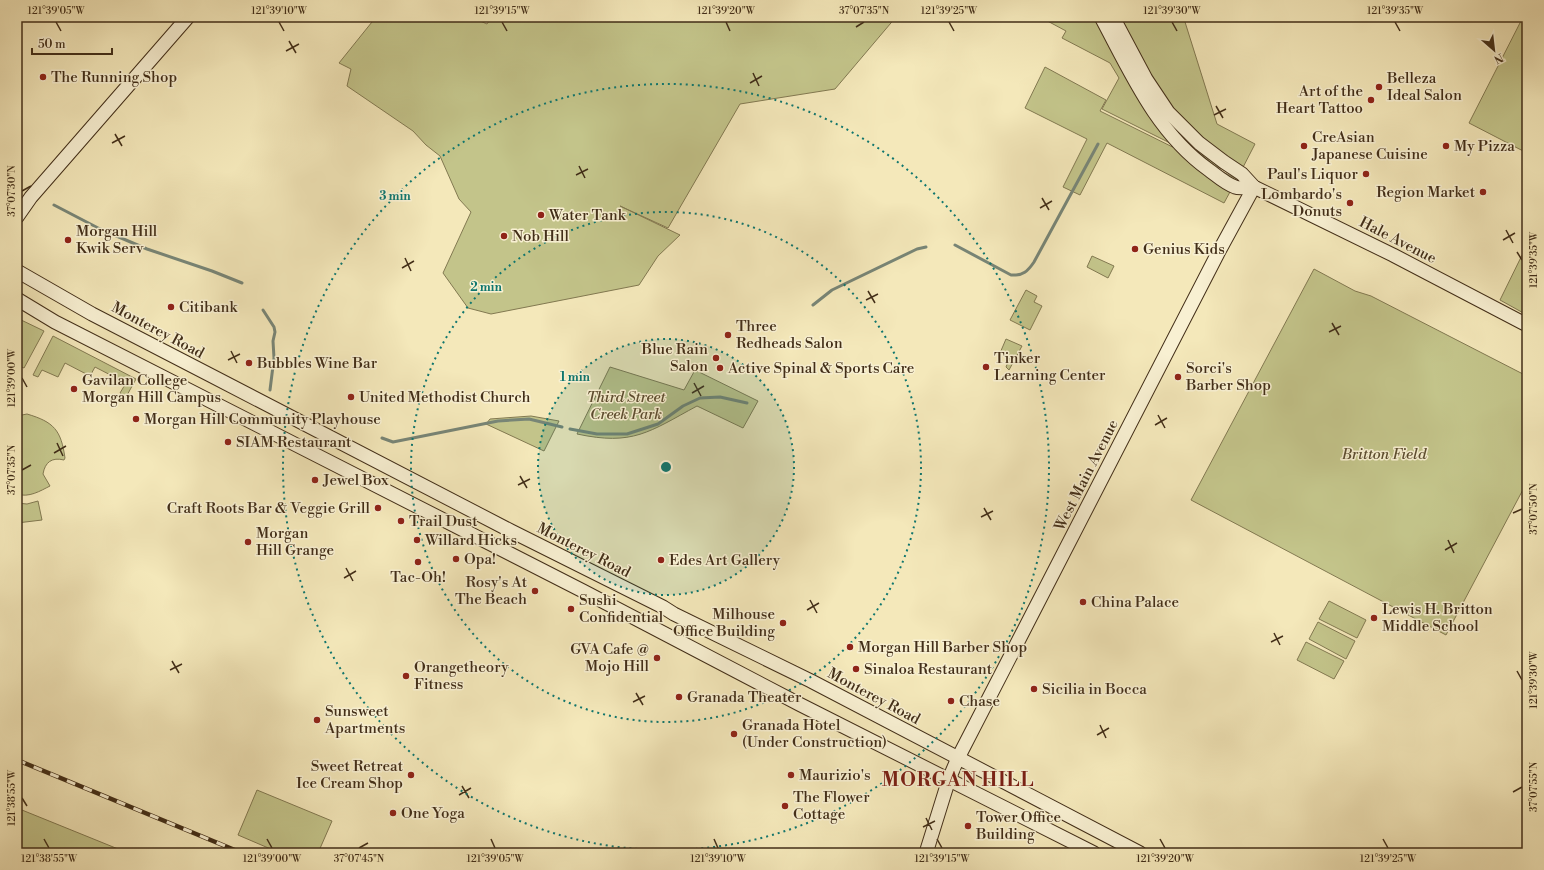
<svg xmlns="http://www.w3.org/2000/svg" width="1544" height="870" font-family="'Libre Bodoni',serif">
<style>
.green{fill:#c3c48a;stroke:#827951}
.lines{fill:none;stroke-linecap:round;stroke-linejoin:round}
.stream{stroke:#788576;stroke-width:3}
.secondary-casing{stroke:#422e18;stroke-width:15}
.secondary{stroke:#f8f0d2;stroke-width:13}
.rail-casing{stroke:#422e18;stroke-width:4.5}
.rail{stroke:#f8f0d2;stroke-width:3;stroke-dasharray:9;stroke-linecap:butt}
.ticks{fill:none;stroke:#422e18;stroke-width:1.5}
.ring{fill:none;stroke:#0f766e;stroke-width:2;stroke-dasharray:2 4}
.poi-dot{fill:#8f2418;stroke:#f8f0d2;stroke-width:1.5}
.labels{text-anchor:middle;stroke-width:3;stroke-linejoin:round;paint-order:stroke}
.poi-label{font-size:15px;fill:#422e18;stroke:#f8f0d2;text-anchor:start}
.street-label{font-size:15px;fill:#422e18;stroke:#f8f0d2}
.park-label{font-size:15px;font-style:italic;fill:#5c4c2f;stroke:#f8f0d2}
.district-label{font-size:19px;font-weight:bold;letter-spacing:1px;fill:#7a1f14;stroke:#f8f0d2}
.centre{fill:#0f766e;stroke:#f8f0d2;stroke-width:2}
.ring-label{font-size:12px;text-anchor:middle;font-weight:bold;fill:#0f766e;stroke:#f8f0d2;stroke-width:3;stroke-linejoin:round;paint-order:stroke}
.neatline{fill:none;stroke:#422e18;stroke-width:1.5}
.ticks-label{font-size:10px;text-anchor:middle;fill:#422e18}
</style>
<rect width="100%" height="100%" fill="#f4e8ba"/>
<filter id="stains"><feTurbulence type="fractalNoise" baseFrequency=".005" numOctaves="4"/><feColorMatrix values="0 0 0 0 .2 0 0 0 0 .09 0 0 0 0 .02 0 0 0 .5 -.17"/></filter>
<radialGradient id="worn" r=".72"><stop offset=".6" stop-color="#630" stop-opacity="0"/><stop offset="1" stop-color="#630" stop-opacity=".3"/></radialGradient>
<!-- green -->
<g class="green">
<path d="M376,17H471L487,24L492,17H896L835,89L740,104L668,228L620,206L680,235L658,256L639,285L491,314L468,308L443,273L471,212L459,199L440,156L426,145L413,131L347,86L351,69L339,63Z"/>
<path d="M1040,17H1187L1185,22L1217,124L1255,144L1238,177L1102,109L1119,78L1110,63L1062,38L1066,31Z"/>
<path d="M1523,17H1527V153L1469,123Z"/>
<path d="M1045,67L1106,100L1100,111L1237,179L1224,203L1107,143L1080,195L1063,187L1087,139L1025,108Z"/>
<path d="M1527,245V315L1500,300Z"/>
<path d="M1092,256L1114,266L1108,278L1087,267Z"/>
<path d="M1314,269L1355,291L1371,296L1521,373L1527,377V482L1446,635L1191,500Z"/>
<path d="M1026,290L1037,296L1034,302L1042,306L1030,330L1010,320Z"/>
<path d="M17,318L44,331L24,368L17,365Z"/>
<path d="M53,336L136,379L126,397L120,393L126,383L95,367L90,376L65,363L58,377L42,370L38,377L33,375Z"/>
<path d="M1006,339L1022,346L1009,370L1006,367L1010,357L1000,353Z"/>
<path d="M610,367L684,390L695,370L758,401L743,428L697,406C649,432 633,446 577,434Z"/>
<path d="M27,414C54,422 61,430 65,458L64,460C52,457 45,462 43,474L50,486C40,491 29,498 17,494V416Z"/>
<path d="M531,416L559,421L544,451L486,424L490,419Z"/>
<path d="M38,501L42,520L17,523V503L27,504Z"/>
<path d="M1329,601L1366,620L1357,638L1319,619Z"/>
<path d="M1318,622L1355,641L1346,659L1309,639Z"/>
<path d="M1306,642L1344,661L1334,679L1297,660Z"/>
<path d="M257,790L332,821L318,853H280L238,835Z"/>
<path d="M17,808L128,853H17Z"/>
</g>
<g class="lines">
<!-- stream -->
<g class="stream">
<path d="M54,205L100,229L147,249L212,271L242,283"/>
<path d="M955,245L1011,275C1023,276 1028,271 1034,262L1098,144"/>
<path d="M813,305L832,290L917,249L926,247"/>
<path d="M263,310L274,327L275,332L273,341L274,358L270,390"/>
<path d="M570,429L597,434H627L658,424L683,406L700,398L720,397L747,403"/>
<path d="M382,438L393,442L498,421L529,419L562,427"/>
</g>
<defs>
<g id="secondary">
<path d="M1101,17C1131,73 1156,132 1209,170C1217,176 1226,184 1235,187C1240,189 1248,187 1254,187"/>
<path d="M1113,17L1146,79L1168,112L1199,143L1224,162L1242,174L1254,187L1393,255L1527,325"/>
<path d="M17,217L31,197L188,17"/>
<path d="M17,271L92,314L212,376L511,531L663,607L674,614L811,681L1140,853"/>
<path d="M17,299L55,322L583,591L799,704L1094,853"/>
<path d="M926,853L949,779L958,758L1218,253L1254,187"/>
</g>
</defs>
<!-- secondary casing -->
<use href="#secondary" class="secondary-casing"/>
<!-- secondary -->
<use href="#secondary" class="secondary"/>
<defs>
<path id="rail" d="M17,760L242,853"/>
</defs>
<!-- rail casing -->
<use href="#rail" class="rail-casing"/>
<!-- rail -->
<use href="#rail" class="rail"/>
</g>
<!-- ticks -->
<path class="ticks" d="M56,22L61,31M279,22L284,31M502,22L507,31M726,22L730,31M949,22L954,31M1172,22L1177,31M1395,22L1400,31M856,27L864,22M289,41L296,53M286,51L299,44M753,73L759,86M750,83L762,76M1216,106L1223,118M1214,115L1226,109M115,134L122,146M112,143L125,136M579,166L585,178M576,175L588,169M22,191L31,186M1042,198L1049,210M1040,208L1052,201M1506,230L1513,243M1503,240L1515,233M1517,252L1522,260M405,258L411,271M402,268L414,261M868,291L875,303M866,300L878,294M1332,323L1339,335M1329,332L1341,326M231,351L237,363M228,360L240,354M22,378L27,387M694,383L701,396M692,393L704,386M1158,415L1165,428M1155,425L1167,418M57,443L63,456M54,453L66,446M22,470L31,465M520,476L527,488M518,485L530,479M984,508L991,520M1513,513L1522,509M981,517L993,511M1448,540L1454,553M1445,550L1457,543M346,568L353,581M344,578L356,571M810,600L817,613M807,610L819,603M1274,633L1280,645M1271,642L1283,636M172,661L179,673M170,670L182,664M1517,671L1522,680M636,693L643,705M633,702L645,696M1100,725L1106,738M1097,735L1109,728M462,786L469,798M1513,792L1522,787M459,795L471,788M22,798L27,806M926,818L932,830M923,827L935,821M44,839L49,848M267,839L272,848M491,839L495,848M714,839L718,848M937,839L942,848M1160,839L1165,848M1383,839L1388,848M359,848L368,843"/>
<!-- distance rings -->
<circle cx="666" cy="467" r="128" fill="#0f766e" fill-opacity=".12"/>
<g class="ring">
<circle cx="666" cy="467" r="128"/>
<circle cx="666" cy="467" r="255"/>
<circle cx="666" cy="467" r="383"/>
</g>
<!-- markers -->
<g class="poi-dot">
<circle cx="43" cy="77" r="4"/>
<circle cx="1379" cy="87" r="4"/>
<circle cx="1371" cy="100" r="4"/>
<circle cx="1304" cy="146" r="4"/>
<circle cx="1446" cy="146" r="4"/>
<circle cx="1366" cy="174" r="4"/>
<circle cx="1483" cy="192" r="4"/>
<circle cx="1350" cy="203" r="4"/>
<circle cx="541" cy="215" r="4"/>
<circle cx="504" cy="236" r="4"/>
<circle cx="68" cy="240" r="4"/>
<circle cx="1135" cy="249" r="4"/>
<circle cx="171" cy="307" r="4"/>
<circle cx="728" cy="335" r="4"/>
<circle cx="716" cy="358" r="4"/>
<circle cx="249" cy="363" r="4"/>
<circle cx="986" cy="367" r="4"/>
<circle cx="720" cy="368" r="4"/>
<circle cx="1178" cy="377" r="4"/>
<circle cx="74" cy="389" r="4"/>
<circle cx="351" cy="397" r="4"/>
<circle cx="136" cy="419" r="4"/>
<circle cx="228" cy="442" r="4"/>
<circle cx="315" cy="480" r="4"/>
<circle cx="378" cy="508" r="4"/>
<circle cx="401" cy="521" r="4"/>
<circle cx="417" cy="540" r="4"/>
<circle cx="248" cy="542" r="4"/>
<circle cx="456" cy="559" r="4"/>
<circle cx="661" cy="560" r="4"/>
<circle cx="418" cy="562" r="4"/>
<circle cx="535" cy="591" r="4"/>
<circle cx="1083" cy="602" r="4"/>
<circle cx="571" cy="609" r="4"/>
<circle cx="1374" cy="618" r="4"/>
<circle cx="783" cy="623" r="4"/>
<circle cx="850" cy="647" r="4"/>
<circle cx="657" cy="658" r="4"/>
<circle cx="856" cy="669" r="4"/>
<circle cx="406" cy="676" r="4"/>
<circle cx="1034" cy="689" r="4"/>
<circle cx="679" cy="697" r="4"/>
<circle cx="951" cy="701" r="4"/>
<circle cx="317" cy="720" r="4"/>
<circle cx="734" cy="734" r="4"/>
<circle cx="411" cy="775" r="4"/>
<circle cx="791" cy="775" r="4"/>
<circle cx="785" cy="806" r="4"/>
<circle cx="393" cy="813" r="4"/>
<circle cx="968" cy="826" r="4"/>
</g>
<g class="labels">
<!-- poi labels -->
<g class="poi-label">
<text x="51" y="82">The Running Shop</text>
<text x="1387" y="83">Belleza<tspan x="1387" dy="17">Ideal Salon</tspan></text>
<text x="1363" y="96" text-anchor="end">Art of the<tspan x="1363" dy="17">Heart Tattoo</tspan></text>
<text x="1312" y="142">CreAsian<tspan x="1312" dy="17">Japanese Cuisine</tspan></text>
<text x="1454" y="151">My Pizza</text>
<text x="1358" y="179" text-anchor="end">Paul's Liquor</text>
<text x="1475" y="197" text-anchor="end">Region Market</text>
<text x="1342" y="199" text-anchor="end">Lombardo's<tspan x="1342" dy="17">Donuts</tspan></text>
<text x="549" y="220">Water Tank</text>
<text x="76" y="236">Morgan Hill<tspan x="76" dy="17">Kwik Serv</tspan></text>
<text x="512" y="241">Nob Hill</text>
<text x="1143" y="254">Genius Kids</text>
<text x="179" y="312">Citibank</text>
<text x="736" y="331">Three<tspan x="736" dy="17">Redheads Salon</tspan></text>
<text x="708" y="354" text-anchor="end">Blue Rain<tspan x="708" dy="17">Salon</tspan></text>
<text x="994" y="363">Tinker<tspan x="994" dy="17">Learning Center</tspan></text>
<text x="257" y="368">Bubbles Wine Bar</text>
<text x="728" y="373">Active Spinal &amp; Sports Care</text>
<text x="1186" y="373">Sorci's<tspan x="1186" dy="17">Barber Shop</tspan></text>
<text x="82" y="385">Gavilan College<tspan x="82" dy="17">Morgan Hill Campus</tspan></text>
<text x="359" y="402">United Methodist Church</text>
<text x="144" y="424">Morgan Hill Community Playhouse</text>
<text x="236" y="447">SIAM Restaurant</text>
<text x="323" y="485">Jewel Box</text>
<text x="370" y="513" text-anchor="end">Craft Roots Bar &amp; Veggie Grill</text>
<text x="409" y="526">Trail Dust</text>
<text x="256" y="538">Morgan<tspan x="256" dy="17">Hill Grange</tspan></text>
<text x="425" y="545">Willard Hicks</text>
<text x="464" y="564">Opa!</text>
<text x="669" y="565">Edes Art Gallery</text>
<text x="418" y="582" text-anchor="middle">Tac-Oh!</text>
<text x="527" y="587" text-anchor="end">Rosy's At<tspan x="527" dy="17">The Beach</tspan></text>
<text x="579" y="605">Sushi<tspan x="579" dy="17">Confidential</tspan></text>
<text x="1091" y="607">China Palace</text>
<text x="1382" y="614">Lewis H. Britton<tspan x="1382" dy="17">Middle School</tspan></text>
<text x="775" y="619" text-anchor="end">Milhouse<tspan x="775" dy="17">Office Building</tspan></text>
<text x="858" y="652">Morgan Hill Barber Shop</text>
<text x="649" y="654" text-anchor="end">GVA Cafe @<tspan x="649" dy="17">Mojo Hill</tspan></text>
<text x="414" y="672">Orangetheory<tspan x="414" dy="17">Fitness</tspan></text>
<text x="864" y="674">Sinaloa Restaurant</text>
<text x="1042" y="694">Sicilia in Bocca</text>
<text x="687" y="702">Granada Theater</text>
<text x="959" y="706">Chase</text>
<text x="325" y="716">Sunsweet<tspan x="325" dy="17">Apartments</tspan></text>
<text x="742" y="730">Granada Hotel<tspan x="742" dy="17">(Under Construction)</tspan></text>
<text x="403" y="771" text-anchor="end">Sweet Retreat<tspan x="403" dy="17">Ice Cream Shop</tspan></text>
<text x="799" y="780">Maurizio's</text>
<text x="793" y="802">The Flower<tspan x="793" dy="17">Cottage</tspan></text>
<text x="401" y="818">One Yoga</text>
<text x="976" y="822">Tower Office<tspan x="976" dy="17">Building</tspan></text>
</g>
<!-- street labels -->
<g class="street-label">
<text transform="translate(1398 240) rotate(27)" y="5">Hale Avenue</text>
<text transform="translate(158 330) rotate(28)" y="5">Monterey Road</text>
<text transform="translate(1086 475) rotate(-63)" y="5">West Main Avenue</text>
<text transform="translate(584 550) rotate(27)" y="5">Monterey Road</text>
<text transform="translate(874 696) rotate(28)" y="5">Monterey Road</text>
</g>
<!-- park labels -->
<g class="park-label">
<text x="626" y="402">Third Street<tspan x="626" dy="17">Creek Park</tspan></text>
<text x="1384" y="459">Britton Field</text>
</g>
<!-- district labels -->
<g class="district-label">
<text x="958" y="786">MORGAN HILL</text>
</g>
</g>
<circle cx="666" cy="467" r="6" class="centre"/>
<g class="ring-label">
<text x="395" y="200">3 min</text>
<text x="486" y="291">2 min</text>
<text x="575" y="381">1 min</text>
</g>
<!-- margin -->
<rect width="1544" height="870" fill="none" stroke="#f4e8ba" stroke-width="44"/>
<!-- north arrow -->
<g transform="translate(1494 50) rotate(152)" stroke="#f8f0d2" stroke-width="3" paint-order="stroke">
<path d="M0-3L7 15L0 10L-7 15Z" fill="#422e18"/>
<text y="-6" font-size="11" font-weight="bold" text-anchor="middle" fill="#422e18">N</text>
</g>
<!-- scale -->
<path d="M32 48v6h80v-6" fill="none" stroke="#422e18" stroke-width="2"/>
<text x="38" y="48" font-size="12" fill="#422e18" stroke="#f8f0d2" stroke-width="3" paint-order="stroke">50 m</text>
<rect x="22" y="22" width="1500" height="826" class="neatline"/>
<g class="ticks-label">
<text x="56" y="14">121°39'05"W</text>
<text x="279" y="14">121°39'10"W</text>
<text x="502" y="14">121°39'15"W</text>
<text x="726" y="14">121°39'20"W</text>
<text x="864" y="14">37°07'35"N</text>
<text x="949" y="14">121°39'25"W</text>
<text x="1172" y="14">121°39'30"W</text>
<text x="1395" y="14">121°39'35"W</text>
<text transform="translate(11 191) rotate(-90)" y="4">37°07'30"N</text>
<text transform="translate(1533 260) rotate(-90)" y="4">121°39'35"W</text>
<text transform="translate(11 378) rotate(-90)" y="4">121°39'00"W</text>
<text transform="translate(11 470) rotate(-90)" y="4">37°07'35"N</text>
<text transform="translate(1533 509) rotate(-90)" y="4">37°07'50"N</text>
<text transform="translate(1533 680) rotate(-90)" y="4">121°39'30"W</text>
<text transform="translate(1533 787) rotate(-90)" y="4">37°07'55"N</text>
<text transform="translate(11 798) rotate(-90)" y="4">121°38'55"W</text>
<text x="49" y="862">121°38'55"W</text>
<text x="272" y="862">121°39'00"W</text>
<text x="359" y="862">37°07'45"N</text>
<text x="495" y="862">121°39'05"W</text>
<text x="718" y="862">121°39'10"W</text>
<text x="942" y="862">121°39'15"W</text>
<text x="1165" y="862">121°39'20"W</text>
<text x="1388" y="862">121°39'25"W</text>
</g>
<rect width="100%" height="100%" filter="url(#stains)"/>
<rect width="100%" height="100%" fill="url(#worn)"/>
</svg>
